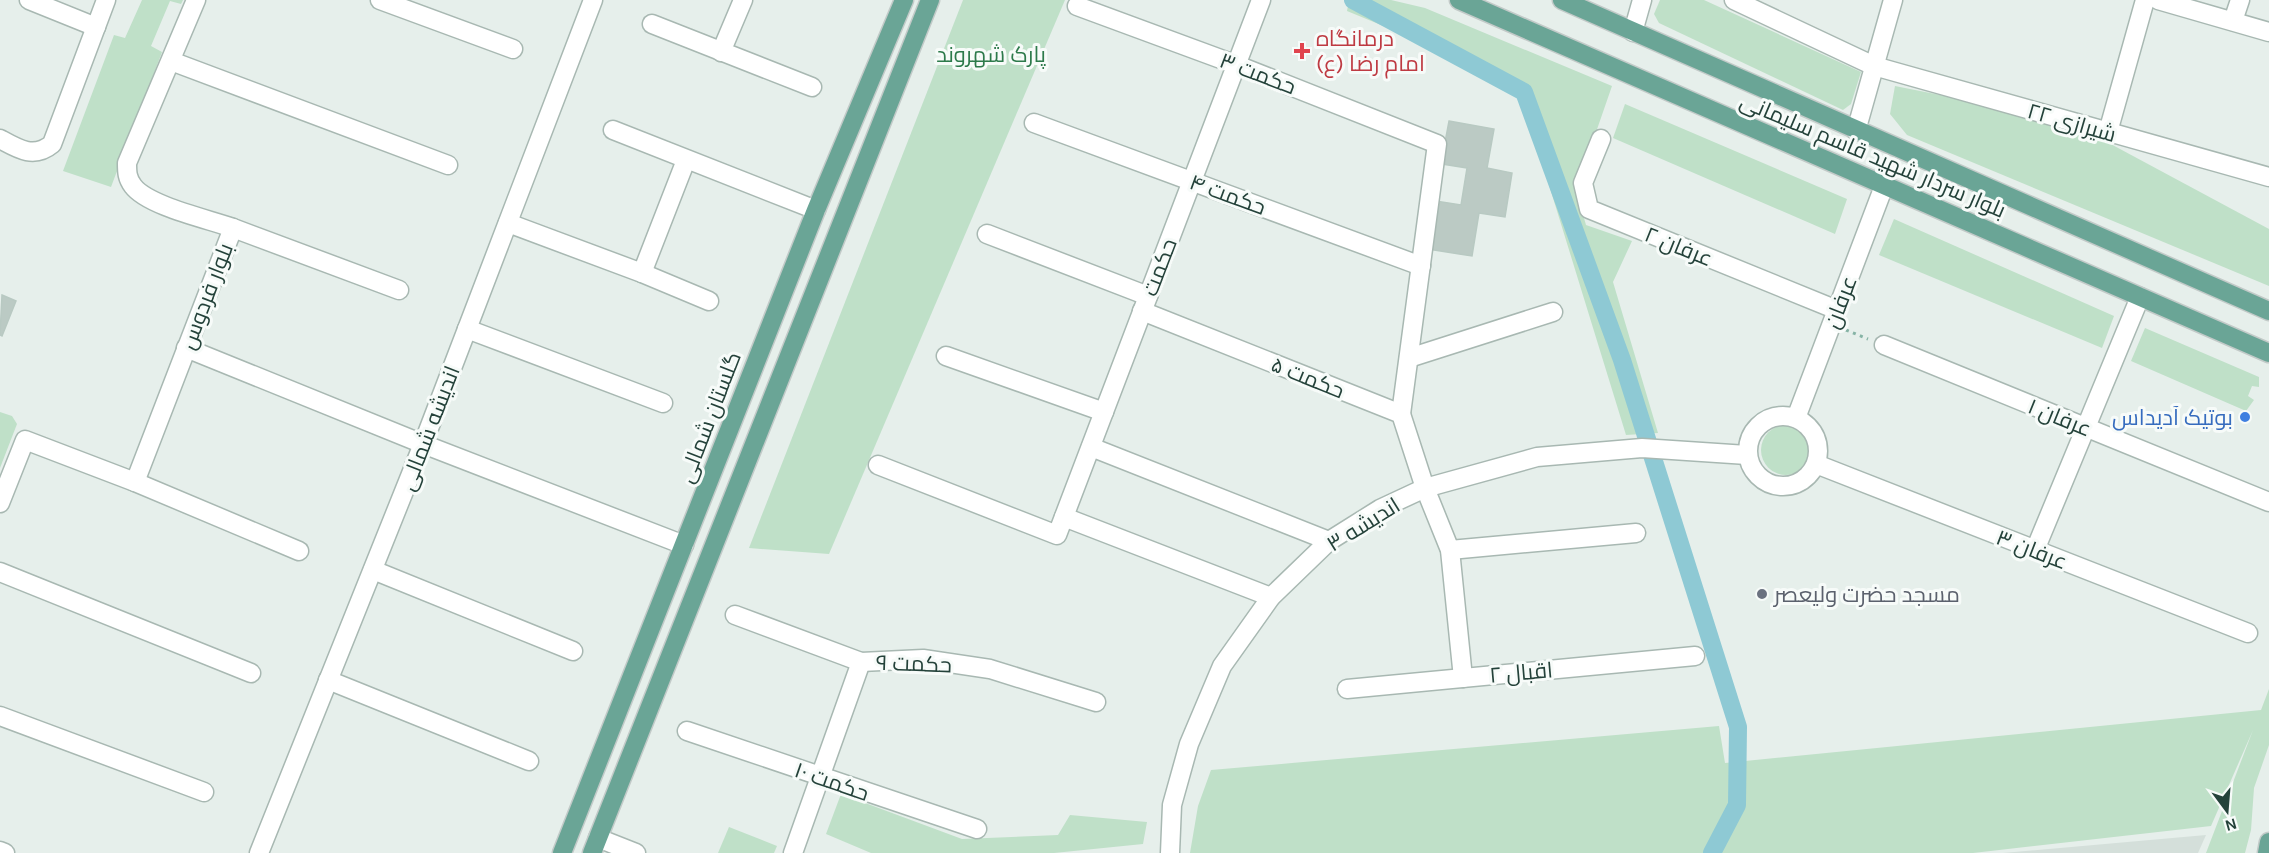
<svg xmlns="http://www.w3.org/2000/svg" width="2269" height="853" font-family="Karla,Cairo,sans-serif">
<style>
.built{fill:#d4dfda}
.green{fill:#bfe0c8}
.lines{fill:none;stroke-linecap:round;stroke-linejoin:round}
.canal{stroke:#8ec9d4;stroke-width:18}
.building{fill:#bbcac4;stroke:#b8c9c2;stroke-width:1.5}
.minor-casing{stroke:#a8b8b2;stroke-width:21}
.major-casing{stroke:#c2cac8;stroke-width:21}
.path{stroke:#86b3a5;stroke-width:3;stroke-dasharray:3 4.5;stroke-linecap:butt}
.minor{stroke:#fff;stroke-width:18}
.major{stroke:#6aa596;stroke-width:18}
.health-dot{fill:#e0444e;stroke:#f7fbf9;stroke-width:2}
.shop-dot{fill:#3f7fe0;stroke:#f7fbf9;stroke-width:2}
.worship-dot{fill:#6b7280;stroke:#f7fbf9;stroke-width:2}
.labels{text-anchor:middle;stroke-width:6;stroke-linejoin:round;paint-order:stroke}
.health-label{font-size:22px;fill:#be3a42;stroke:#f7fbf9;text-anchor:start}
.park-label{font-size:22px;fill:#2d7a4b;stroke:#f7fbf9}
.street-label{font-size:22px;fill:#24423a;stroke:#f7fbf9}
.shop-label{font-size:22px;fill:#366cbe;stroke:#f7fbf9;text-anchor:end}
.worship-label{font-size:22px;fill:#5b616d;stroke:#f7fbf9;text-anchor:start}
</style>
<rect width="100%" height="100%" fill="#e6efeb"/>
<!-- built -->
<path class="built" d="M2206,835L2198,853H2003Z"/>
<!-- green -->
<g class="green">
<path d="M142,0H183L181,4L170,1L151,46L162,52L111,187L63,171L114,35L125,38Z"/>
<path d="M963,0H1065L829,554L749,548Z"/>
<path d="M1349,0H1391L1425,8L1612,86L1576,190L1586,225L1632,241L1613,282L1658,433L1626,435L1517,81L1347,11Z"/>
<path d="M1660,0H1704L1861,72L1851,104L1843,110L1659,23L1654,14Z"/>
<path d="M1895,86L2066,120L2269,229V286L1907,135L1890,114Z"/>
<path d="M1625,104L1847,199L1835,234L1613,138Z"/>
<path d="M1894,219L2114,316L2102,348L1879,255Z"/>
<path d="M2145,328L2259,377V387L2252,386L2248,396L2254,400L2246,411L2131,361Z"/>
<path d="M0,412L12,416L17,424L0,468Z"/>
<circle cx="1786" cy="450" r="25"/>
<path d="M2269,689V745L2254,788L2251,830L2245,853H2206L2253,730L2211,826L1973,853H1190L1198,806L1211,770L1719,726L1725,763L2261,710Z"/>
<path d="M841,794L962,839L1058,835L1070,815L1147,822L1143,844L1054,853H871L826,834Z"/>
<path d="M729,827L777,846L774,853H718Z"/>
</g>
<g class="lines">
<!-- canal -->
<path class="canal" d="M1353,0L1524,92L1622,360L1738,727L1737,805L1712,853"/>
</g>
<!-- building -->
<g class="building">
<path d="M1449,121L1494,129L1487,168L1512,173L1505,217L1479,213L1472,256L1427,249L1436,201L1461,205L1467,168L1441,164Z"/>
<path d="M2,295L16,301L2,336L0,335Z"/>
</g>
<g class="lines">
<defs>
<g id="minor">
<path d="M29,0L96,27"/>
<path d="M380,0L513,49"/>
<path d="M1734,0L1874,66L2269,177"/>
<path d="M2158,0L2269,32"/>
<path d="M1077,6L1237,65L1437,144L1401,414"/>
<path d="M2233,21L2240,0"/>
<path d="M652,24L812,87"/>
<path d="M1633,32L1642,0"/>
<path d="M721,52L743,0"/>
<path d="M171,61L448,165"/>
<path d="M1034,123L1421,266"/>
<path d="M613,130L816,210"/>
<path d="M1856,131L1893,0"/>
<path d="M2108,132L2145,0"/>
<path d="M0,139C18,149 34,159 52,144L106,0"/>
<path d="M1601,139L1583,183L1589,209L1837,310"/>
<path d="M508,223L642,273L709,301"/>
<path d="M233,228L399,290"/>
<path d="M987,234L1148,296"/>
<path d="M642,273L686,160"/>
<path d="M1142,311L1401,414L1425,488L1450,550L1463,678"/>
<path d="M467,329L663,403"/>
<path d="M1884,345L2269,502"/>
<path d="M186,348L423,444L684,545"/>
<path d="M946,356L1104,412"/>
<path d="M1409,358L1553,312"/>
<circle cx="1783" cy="451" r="35"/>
<path d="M1796,418L1884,186"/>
<path d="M1091,447L1329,541"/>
<path d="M1816,464L2248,633"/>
<path d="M878,465L1057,535L1261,0"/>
<path d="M135,482L233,228C208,219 148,206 133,186C127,178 127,172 127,163L196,0"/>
<path d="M0,503L25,440L135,482L299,551"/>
<path d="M1064,517L1271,597"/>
<path d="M1450,550L1636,533"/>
<path d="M2035,550L2140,297"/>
<path d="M373,570L573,651"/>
<path d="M0,572L251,673"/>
<path d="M735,615L861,662L923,659L990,669L1096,702"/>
<path d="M328,680L529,761"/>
<path d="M1347,689L1695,656"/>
<path d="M0,716L204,792"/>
<path d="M687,731L977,829"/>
<path d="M598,838L636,853"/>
<path d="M0,851L5,853"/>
<path d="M259,853L423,444L593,0"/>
<path d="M793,853L861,662"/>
<path d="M1170,853L1172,805L1189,744L1222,666L1271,597L1329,541L1380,509L1425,488L1537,457L1642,448L1747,455"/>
</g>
<g id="major">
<path d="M1459,0L2269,353"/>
<path d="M1562,0L2269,311"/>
<path d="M562,853L816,210L904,0"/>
<path d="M592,853L930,0"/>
<path d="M2267,853L2269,842"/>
</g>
</defs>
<!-- minor casing -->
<use href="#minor" class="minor-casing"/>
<!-- major casing -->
<use href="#major" class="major-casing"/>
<!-- path -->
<path class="path" d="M1846,330L1868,339"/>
<!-- minor -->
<use href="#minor" class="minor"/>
<!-- major -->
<use href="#major" class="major"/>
</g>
<!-- markers -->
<path class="health-dot" d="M1299 42h6v6h6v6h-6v6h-6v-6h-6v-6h6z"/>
<circle class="shop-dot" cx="2245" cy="417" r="6"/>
<circle class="worship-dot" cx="1762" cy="594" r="6"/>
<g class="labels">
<!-- health labels -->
<g class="health-label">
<text x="1316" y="46">درمانگاه<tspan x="1316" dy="25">امام رضا (ع)</tspan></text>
</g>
<!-- park labels -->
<g class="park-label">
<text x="991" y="62">پارک شهروند</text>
</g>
<!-- street labels -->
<g class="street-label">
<text transform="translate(1258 73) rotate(21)" y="8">حکمت ۳</text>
<text transform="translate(2072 122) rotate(16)" y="8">شیرازی ۲۲</text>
<text transform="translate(1873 155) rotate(23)" y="8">بلوار سردار شهید قاسم سلیمانی</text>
<text transform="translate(1228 194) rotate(20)" y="8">حکمت ۴</text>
<text transform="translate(1679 246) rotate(22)" y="8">عرفان ۲</text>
<text transform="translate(1159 267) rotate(-69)" y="8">حکمت</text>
<text transform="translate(206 296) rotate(-69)" y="8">بلوار فردوس</text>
<text transform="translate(1840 302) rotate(-69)" y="8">عرفان</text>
<text transform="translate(1308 377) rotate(22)" y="8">حکمت ۵</text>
<text transform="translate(709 417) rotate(-69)" y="8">گلستان شمالی</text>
<text transform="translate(2060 417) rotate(22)" y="8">عرفان ۱</text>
<text transform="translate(429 428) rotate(-69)" y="8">اندیشه شمالی</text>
<text transform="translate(1363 524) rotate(-32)" y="8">اندیشه ۳</text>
<text transform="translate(2032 549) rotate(21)" y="8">عرفان ۳</text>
<text transform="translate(914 663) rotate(2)" y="8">حکمت ۹</text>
<text transform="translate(1521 672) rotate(-5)" y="8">اقبال ۲</text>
<text transform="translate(832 781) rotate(19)" y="8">حکمت ۱۰</text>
</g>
<!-- shop labels -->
<g class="shop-label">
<text x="2233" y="425">بوتیک آدیداس</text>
</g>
<!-- worship labels -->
<g class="worship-label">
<text x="1774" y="602">مسجد حضرت ولیعصر</text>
</g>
</g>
<!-- north arrow -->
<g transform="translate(2227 811) rotate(164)" stroke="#f7fbf9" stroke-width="4.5" paint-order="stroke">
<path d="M0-4.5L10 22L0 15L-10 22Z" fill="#24423a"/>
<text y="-9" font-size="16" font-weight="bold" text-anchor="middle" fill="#24423a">N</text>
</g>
</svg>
